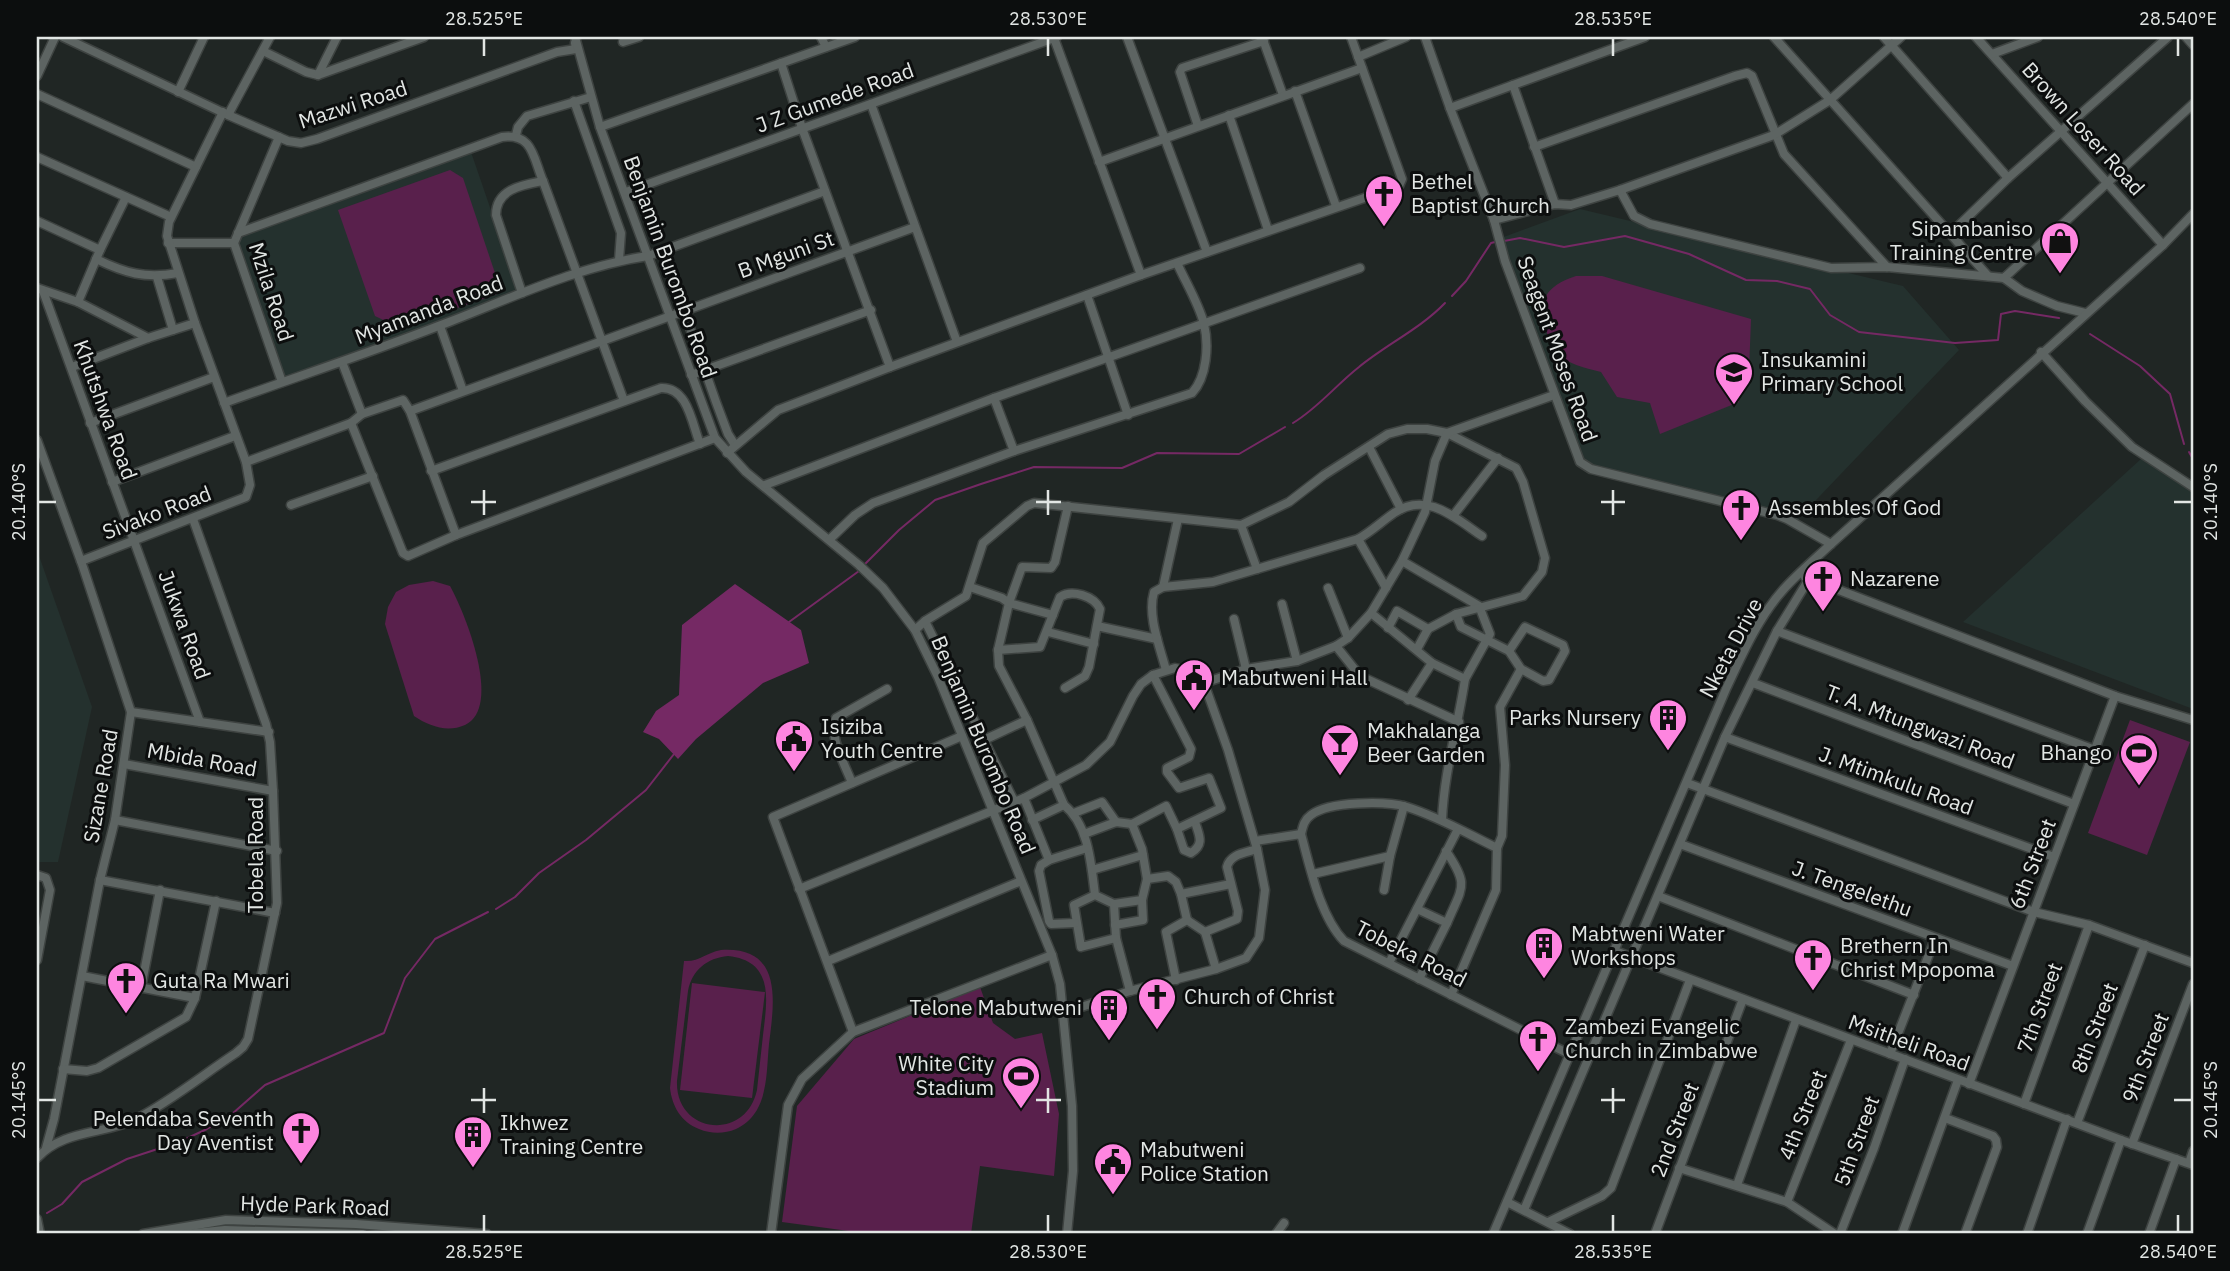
<svg xmlns="http://www.w3.org/2000/svg" width="2230" height="1271" font-family="'IBM Plex Sans',sans-serif">
<style>
.built{fill:#24312e}
.green{fill:#59204c;fill-rule:evenodd}
.water{fill:#752964}
.lines{fill:none;stroke-linecap:round;stroke-linejoin:round}
.stream{stroke:#752964;stroke-width:2}
.minor-casing{stroke:#3e4341;stroke-width:11}
.minor{stroke:#5d6462;stroke-width:8}
.ticks{fill:none;stroke:#e2e6e4;stroke-width:2.5}
.labels{text-anchor:middle;stroke-width:6;stroke-linejoin:round;paint-order:stroke}
.street-label{font-size:21px;fill:#e2e6e4;stroke:#0c0e0e}
.poi-label{font-size:21px;fill:#e2e6e4;stroke:#0c0e0e;text-anchor:start}
.neatline{fill:none;stroke:#e2e6e4;stroke-width:2.5}
.ticks-label{font-size:18px;text-anchor:middle;fill:#e2e6e4}
</style>
<rect width="100%" height="100%" fill="#202624"/>
<!-- built -->
<g class="built">
<path d="M471,152L519,292L284,379L237,244L241,235Z"/>
<path d="M1580,209L1903,286L1959,350L1798,519L1589,467L1583,462L1501,238Z"/>
<path d="M2142,458L2193,488V709L1963,622Z"/>
<path d="M37,550L92,707L58,862H37Z"/>
</g>
<!-- green -->
<g class="green">
<path d="M450,170L463,178L498,282L497,294L400,328L375,316L338,210Z"/>
<path d="M1576,276H1602L1751,319L1749,371L1735,375L1739,402L1660,434L1650,403L1617,397L1601,372C1586,368 1567,364 1556,353C1551,349 1549,339 1547,333C1536,302 1545,286 1576,276Z"/>
<path d="M433,581L450,586C465,613 503,707 465,725C447,733 429,726 414,716L385,624L388,607L396,592L409,585Z"/>
<path d="M2130,720L2190,742L2147,855L2088,833Z"/>
<path d="M721,950C784,946 774,1003 769,1044C766,1074 769,1114 736,1129C724,1134 711,1134 699,1129C681,1122 672,1106 670,1088L684,961C700,962 705,953 721,950ZM728,956C775,961 767,1001 763,1035C761,1053 759,1072 757,1090C746,1142 675,1134 677,1081L688,991C692,970 707,958 728,956Z"/>
<path d="M692,983L765,992L752,1098L680,1090Z"/>
<path d="M980,987L993,1023L1015,1039L1042,1033L1059,1114L1054,1176L980,1166L971,1234H871L782,1222L797,1106L854,1039Z"/>
</g>
<!-- water -->
<path class="water" d="M735,584L801,630L809,663L763,683L696,739L678,759L659,739L643,732L656,711L679,695L682,625Z"/>
<g class="lines">
<!-- stream -->
<g class="stream">
<path d="M1504,241L1520,238L1564,247L1625,236L1689,254L1746,280L1777,281L1810,289L1830,315L1859,332L1955,343L1998,340L2001,314L2015,311L2059,318"/>
<path d="M1452,296L1466,281L1491,243L1495,242"/>
<path d="M2090,334L2140,366L2170,394L2184,444"/>
<path d="M1293,423C1318,408 1336,385 1359,367C1387,344 1420,329 1445,303"/>
<path d="M2189,452L2193,459"/>
<path d="M865,564L899,530L935,500L981,484L1034,467L1122,468L1157,453L1239,454L1285,427"/>
<path d="M789,622L859,571"/>
<path d="M496,909L515,897L539,873L586,840L646,790L674,754"/>
<path d="M47,1213L62,1204L82,1182L127,1159L179,1142L207,1129L232,1114L265,1085L384,1033L405,978L435,939L488,912"/>
</g>
<defs>
<g id="minor">
<path d="M63,37L228,115L288,141L301,143L317,139L557,52L576,49L575,43"/>
<path d="M575,37L600,127L715,438L746,472L859,565L883,588L915,630L938,677L1052,955L1060,984L1072,1106L1073,1171L1067,1234"/>
<path d="M821,37L826,47"/>
<path d="M1127,37L1207,252"/>
<path d="M1262,37L1283,95"/>
<path d="M1425,37L1450,108L1494,220L1505,261L1580,462L1591,469L1777,515L1787,519L1831,544"/>
<path d="M1774,37L1988,276"/>
<path d="M1884,37L2008,178"/>
<path d="M1976,37L2163,245"/>
<path d="M2186,37L2193,45"/>
<path d="M1054,38L1141,275"/>
<path d="M623,42L639,37"/>
<path d="M263,51L306,72L318,75L424,37"/>
<path d="M1992,54L2038,37"/>
<path d="M1358,57L1406,37"/>
<path d="M781,63L802,128L890,367"/>
<path d="M318,75L337,37"/>
<path d="M37,76L55,37"/>
<path d="M1513,85L1555,204"/>
<path d="M1295,91L1336,206"/>
<path d="M178,92L204,37"/>
<path d="M37,94L196,167"/>
<path d="M574,101L621,233L619,260"/>
<path d="M871,104L957,342"/>
<path d="M1450,108L1645,37"/>
<path d="M228,115L270,37"/>
<path d="M1229,115L1268,230"/>
<path d="M1198,126L1180,72L1182,68L1264,41"/>
<path d="M600,127L855,37"/>
<path d="M516,135L518,127L527,116L591,97"/>
<path d="M279,137L234,243L282,382"/>
<path d="M1534,147L1735,76L1747,73L1752,76L1784,154L1887,267"/>
<path d="M37,157L171,217"/>
<path d="M1099,162L1362,68"/>
<path d="M1620,190L1634,216L1650,224L1831,268L1887,267L2004,278L2193,104"/>
<path d="M626,192L1057,37"/>
<path d="M1494,220L1555,204L1571,205L1620,190L1774,135L1830,100L1901,37"/>
<path d="M37,221L100,250"/>
<path d="M238,233L502,137C533,133 533,157 543,181L624,401"/>
<path d="M1950,234L2008,178L2168,37"/>
<path d="M168,243H234"/>
<path d="M663,251L716,402L728,434L735,445"/>
<path d="M96,259C125,273 145,279 178,273"/>
<path d="M157,277L173,330"/>
<path d="M2004,278L2022,291L2057,306L2085,313"/>
<path d="M37,288L78,302L148,338"/>
<path d="M43,291L200,722"/>
<path d="M522,293L496,215C496,189 522,185 543,181"/>
<path d="M1087,295L1128,415"/>
<path d="M78,302L100,250L126,197"/>
<path d="M440,326L463,391"/>
<path d="M2041,352L2085,401L2132,447L2193,487"/>
<path d="M342,362L362,414"/>
<path d="M72,367L148,338L195,323"/>
<path d="M691,375L871,310"/>
<path d="M994,398L1014,451"/>
<path d="M224,403C296,377 369,353 441,325C507,300 578,266 648,256L825,191"/>
<path d="M410,411L915,227"/>
<path d="M90,423L214,377"/>
<path d="M351,423L403,553L408,556L456,535L715,438"/>
<path d="M37,440L83,567L131,712L115,820L100,880L54,1119L46,1148"/>
<path d="M1369,447L1401,509"/>
<path d="M727,453L778,410L890,367L1141,275L1399,186L1402,179L1351,37"/>
<path d="M246,462L351,423L362,414L403,400L410,411L456,535"/>
<path d="M431,471L661,388C688,387 692,424 700,444"/>
<path d="M112,482L235,436"/>
<path d="M765,485L994,398L1360,268"/>
<path d="M291,505L373,476"/>
<path d="M1453,516L1498,458"/>
<path d="M1241,525L1257,569"/>
<path d="M830,539L855,515L873,503L1014,451L1192,393C1207,377 1209,345 1204,324C1199,304 1186,283 1177,263"/>
<path d="M81,561L246,497L250,485L246,462L195,323L167,236L169,222L223,112"/>
<path d="M1402,561L1479,606L1490,634L1465,679"/>
<path d="M1805,577L2115,696L2193,720"/>
<path d="M970,587L1002,598L1009,603L998,650L999,666L1027,720L1064,805C1089,825 1091,864 1095,895L1114,904L1116,938L1130,991"/>
<path d="M1163,587L1178,519"/>
<path d="M1328,588L1348,638"/>
<path d="M1386,588L1358,539C1371,532 1381,522 1394,513C1426,491 1454,517 1482,536"/>
<path d="M1282,604L1297,661"/>
<path d="M1371,613L1432,663L1465,679C1458,726 1444,772 1442,820"/>
<path d="M1456,614L1461,627L1509,651L1521,669L1543,681L1549,680L1565,651L1563,645L1525,627L1509,651"/>
<path d="M1053,615L1009,603L1022,567L1051,568L1055,562L1068,506"/>
<path d="M1234,619L1246,669"/>
<path d="M925,621L1014,801"/>
<path d="M1097,626L1157,639"/>
<path d="M1388,628L1397,611L1428,629"/>
<path d="M915,630L925,621L966,596L983,543L1027,506L1034,503L1241,525L1289,502L1324,475L1388,434L1407,429H1427L1447,433L1516,468L1523,482L1545,558L1542,572L1523,596L1456,614L1428,629L1417,649"/>
<path d="M1777,631L2095,750"/>
<path d="M1048,632L1094,644"/>
<path d="M1336,646L1360,676L1459,722"/>
<path d="M998,650L1040,647L1060,597C1072,589 1094,596 1100,609L1089,667L1085,676L1065,688"/>
<path d="M1166,670C1160,647 1147,616 1154,592L1163,587L1213,582L1358,539"/>
<path d="M1753,683L2074,804"/>
<path d="M1408,700L1432,663"/>
<path d="M131,712L269,732"/>
<path d="M1725,737L2054,857"/>
<path d="M984,740L1027,720"/>
<path d="M124,764L273,791"/>
<path d="M852,783C846,767 827,733 836,718L887,689"/>
<path d="M1687,783L2034,912L2089,925L2193,963"/>
<path d="M1024,798L1049,860"/>
<path d="M1074,813L1102,802L1116,822"/>
<path d="M115,820L277,851"/>
<path d="M1032,820L1064,805"/>
<path d="M1177,829L1184,850L1191,853C1205,844 1199,835 1195,822"/>
<path d="M1084,834L1116,822L1132,824L1166,806L1177,829L1221,808L1209,778L1179,788L1167,772V768L1189,757L1191,749L1153,675"/>
<path d="M1301,834C1303,826 1304,820 1311,815C1329,801 1386,801 1407,807C1439,817 1468,834 1497,848L1496,890L1451,995"/>
<path d="M1255,841L1301,834C1310,867 1320,916 1344,941L1571,1055"/>
<path d="M1680,844L2013,966"/>
<path d="M1497,848L1502,836L1505,765L1500,707L1521,669"/>
<path d="M1446,851C1470,886 1462,887 1447,923"/>
<path d="M1092,870L1143,855"/>
<path d="M1313,874L1390,856"/>
<path d="M37,875L46,878L50,890L37,960"/>
<path d="M1147,879L1168,876L1176,882L1181,894"/>
<path d="M100,880L275,913"/>
<path d="M799,889L1024,798L1086,765L1110,742L1133,696L1141,684L1153,675L1175,668L1188,671L1204,683L1246,669L1297,661L1336,646L1348,638L1371,613L1402,561L1425,512L1435,461L1447,433L1554,395"/>
<path d="M1384,890L1390,856L1404,806"/>
<path d="M1095,895L1074,905L1081,947L1116,938"/>
<path d="M1658,896L1914,995"/>
<path d="M1114,904L1142,900L1147,879L1142,849L1132,824"/>
<path d="M1417,909L1447,923L1419,979"/>
<path d="M1187,920L1205,932"/>
<path d="M1075,923L1051,924L1049,921L1039,871L1041,865L1049,860L1087,848"/>
<path d="M1115,925L1143,920L1142,900"/>
<path d="M1615,951L2121,1140L2193,1165"/>
<path d="M828,961L1021,881"/>
<path d="M1389,963L1458,829"/>
<path d="M1216,969L1205,932L1237,919L1238,911L1227,867C1230,854 1245,853 1257,849"/>
<path d="M82,976L195,998"/>
<path d="M1176,980L1166,932L1187,920L1181,894L1231,884"/>
<path d="M141,988L160,890"/>
<path d="M1063,1013L1130,991L1216,969L1246,958L1259,938L1265,890L1257,849L1228,750L1204,683"/>
<path d="M853,1032L773,817L962,736"/>
<path d="M1890,1054L1935,939"/>
<path d="M63,1069L87,1071L98,1068L186,1017L195,998L216,901"/>
<path d="M1969,1084L2115,696"/>
<path d="M2024,1104L2089,925"/>
<path d="M1945,1118L1993,1136L1996,1140L1997,1147L1965,1234"/>
<path d="M2077,1123L2145,945"/>
<path d="M2132,1144L2193,984"/>
<path d="M37,1158C64,1129 103,1135 136,1119C171,1101 204,1074 236,1053L243,1047L248,1039L277,903L273,791L270,742L266,724L193,519"/>
<path d="M2189,1163L2193,1151"/>
<path d="M1679,1168L1787,1202L1835,1234"/>
<path d="M1737,1185L1796,1020"/>
<path d="M1507,1202L1570,1234"/>
<path d="M1787,1202L1851,1040"/>
<path d="M1524,1210L1725,737L1777,631L1809,579"/>
<path d="M37,1219L40,1234"/>
<path d="M1548,1222L1602,1196L1611,1188L1690,980"/>
<path d="M143,1234L226,1220L356,1224L487,1234"/>
<path d="M185,1234L225,1230L362,1234"/>
<path d="M771,1234L788,1105L802,1079L853,1032L1052,955"/>
<path d="M1276,1234L1284,1223"/>
<path d="M1493,1234L1726,689C1742,655 1758,618 1783,590C1797,574 1815,559 1831,544L2163,245L2193,214"/>
<path d="M1655,1234L1743,999"/>
<path d="M1840,1234L1874,1148L1905,1059"/>
<path d="M1902,1234L1958,1080"/>
<path d="M2027,1234L2067,1119"/>
<path d="M2087,1234L2121,1140"/>
<path d="M2149,1234L2176,1159"/>
</g>
</defs>
<!-- minor casing -->
<use href="#minor" class="minor-casing"/>
<!-- minor -->
<use href="#minor" class="minor"/>
</g>
<!-- ticks -->
<path class="ticks" d="M484,38V56M1048,38V56M1613,38V56M2178,38V56M484,490V515M1048,490V515M1613,490V515M38,502H56M471,502H496M1036,502H1061M1601,502H1625M2174,502H2192M484,1088V1113M1048,1088V1113M1613,1088V1113M38,1100H56M471,1100H496M1036,1100H1061M1601,1100H1625M2174,1100H2192M484,1215V1232M1048,1215V1232M1613,1215V1232M2178,1215V1232"/>
<!-- icons -->
<defs>
<symbol id="church-pin" viewBox="-11 -11 22 30"><path d="M0 17L-7.5 6A9.5 9.5 0 1 1 7.5 6Z" fill="#fe85e0" stroke="#0c0e0e"/><path d="M-1.2-6h2.4v3.5h3.3v2.4h-3.3V6h-2.4V-.1h-3.3v-2.4h3.3Z" fill="#111"/></symbol>
<symbol id="shop-pin" viewBox="-11 -11 22 30"><path d="M0 17L-7.5 6A9.5 9.5 0 1 1 7.5 6Z" fill="#fe85e0" stroke="#0c0e0e"/><path d="M-5-2.5h2.3a2.7 3.5 0 0 1 5.4 0H5L5.5 6h-11ZM-1.5-2.5h3a1.5 2.3 0 0 0-3 0Z" fill="#111"/></symbol>
<symbol id="school-pin" viewBox="-11 -11 22 30"><path d="M0 17L-7.5 6A9.5 9.5 0 1 1 7.5 6Z" fill="#fe85e0" stroke="#0c0e0e"/><path d="M0-5L7-2L0 1L-7-2ZM-4 1L0 2.5L4 1V4Q0 6-4 4Z" fill="#111"/></symbol>
<symbol id="civic-pin" viewBox="-11 -11 22 30"><path d="M0 17L-7.5 6A9.5 9.5 0 1 1 7.5 6Z" fill="#fe85e0" stroke="#0c0e0e"/><path d="M-.6-6.5H3V-4.5H.6V-3L4-1V1h2V6H-6V1h2V-1L-.6-3ZM-1.2 2.5V6h2.4V2.5Z" fill="#111"/></symbol>
<symbol id="building-pin" viewBox="-11 -11 22 30"><path d="M0 17L-7.5 6A9.5 9.5 0 1 1 7.5 6Z" fill="#fe85e0" stroke="#0c0e0e"/><path d="M-4-6H4V6H1V3H-1V6H-4ZM-2.5-4.3h1.7v1.8h-1.7ZM.8-4.3h1.7v1.8H.8ZM-2.5-1h1.7V.8h-1.7ZM.8-1h1.7V.8H.8Z" fill="#111"/></symbol>
<symbol id="bar-pin" viewBox="-11 -11 22 30"><path d="M0 17L-7.5 6A9.5 9.5 0 1 1 7.5 6Z" fill="#fe85e0" stroke="#0c0e0e"/><path d="M-6-5H6L.8 .8V4.5H3.5V6h-7V4.5H-.8V.8Z" fill="#111"/></symbol>
<symbol id="stadium-pin" viewBox="-11 -11 22 30"><path d="M0 17L-7.5 6A9.5 9.5 0 1 1 7.5 6Z" fill="#fe85e0" stroke="#0c0e0e"/><path d="M0-5a6.5 5 0 1 0 0 10a6.5 5 0 1 0 0-10ZM-3.5-1.8h7v3.6h-7Z" fill="#111"/></symbol>
</defs>
<g fill-rule="evenodd">
<use href="#church-pin" x="1362" y="172" width="44" height="60"/>
<use href="#shop-pin" x="2038" y="219" width="44" height="60"/>
<use href="#school-pin" x="1712" y="350" width="44" height="60"/>
<use href="#church-pin" x="1719" y="486" width="44" height="60"/>
<use href="#church-pin" x="1801" y="557" width="44" height="60"/>
<use href="#civic-pin" x="1172" y="656" width="44" height="60"/>
<use href="#building-pin" x="1646" y="696" width="44" height="60"/>
<use href="#civic-pin" x="772" y="717" width="44" height="60"/>
<use href="#bar-pin" x="1318" y="721" width="44" height="60"/>
<use href="#stadium-pin" x="2117" y="731" width="44" height="60"/>
<use href="#building-pin" x="1522" y="924" width="44" height="60"/>
<use href="#church-pin" x="1791" y="936" width="44" height="60"/>
<use href="#church-pin" x="104" y="959" width="44" height="60"/>
<use href="#church-pin" x="1135" y="975" width="44" height="60"/>
<use href="#building-pin" x="1087" y="986" width="44" height="60"/>
<use href="#church-pin" x="1516" y="1017" width="44" height="60"/>
<use href="#stadium-pin" x="999" y="1054" width="44" height="60"/>
<use href="#church-pin" x="279" y="1109" width="44" height="60"/>
<use href="#building-pin" x="451" y="1113" width="44" height="60"/>
<use href="#civic-pin" x="1091" y="1140" width="44" height="60"/>
</g>
<g class="labels">
<!-- street labels -->
<g class="street-label">
<text transform="translate(835 98) rotate(-20)" y="7">J Z Gumede Road</text>
<text transform="translate(353 105) rotate(-18)" y="7">Mazwi Road</text>
<text transform="translate(2083 129) rotate(48)" y="7">Brown Loser Road</text>
<text transform="translate(786 255) rotate(-20)" y="7">B Mguni St</text>
<text transform="translate(670 267) rotate(70)" y="7">Benjamin Burombo Road</text>
<text transform="translate(271 292) rotate(72)" y="7">Mzila Road</text>
<text transform="translate(429 310) rotate(-21)" y="7">Myamanda Road</text>
<text transform="translate(1557 349) rotate(70)" y="7">Seagent Moses Road</text>
<text transform="translate(105 410) rotate(70)" y="7">Khutshwa Road</text>
<text transform="translate(157 513) rotate(-21)" y="7">Sivako Road</text>
<text transform="translate(184 625) rotate(70)" y="7">Jukwa Road</text>
<text transform="translate(1731 648) rotate(-62)" y="7">Nketa Drive</text>
<text transform="translate(1920 727) rotate(21)" y="7">T. A. Mtungwazi Road</text>
<text transform="translate(983 745) rotate(67)" y="7">Benjamin Burombo Road</text>
<text transform="translate(202 760) rotate(10)" y="7">Mbida Road</text>
<text transform="translate(1896 781) rotate(20)" y="7">J. Mtimkulu Road</text>
<text transform="translate(101 786) rotate(-80)" y="7">Sizane Road</text>
<text transform="translate(256 855) rotate(-90)" y="7">Tobela Road</text>
<text transform="translate(2033 864) rotate(-69)" y="7">6th Street</text>
<text transform="translate(1852 889) rotate(20)" y="7">J. Tengelethu</text>
<text transform="translate(1411 954) rotate(27)" y="7">Tobeka Road</text>
<text transform="translate(2040 1008) rotate(-70)" y="7">7th Street</text>
<text transform="translate(2095 1028) rotate(-69)" y="7">8th Street</text>
<text transform="translate(1909 1043) rotate(20)" y="7">Msitheli Road</text>
<text transform="translate(2146 1058) rotate(-69)" y="7">9th Street</text>
<text transform="translate(1803 1115) rotate(-68)" y="7">4th Street</text>
<text transform="translate(1675 1130) rotate(-69)" y="7">2nd Street</text>
<text transform="translate(1857 1141) rotate(-70)" y="7">5th Street</text>
<text transform="translate(315 1206) rotate(2)" y="7">Hyde Park Road</text>
</g>
<!-- poi labels -->
<g class="poi-label">
<text x="1411" y="189">Bethel<tspan x="1411" dy="24">Baptist Church</tspan></text>
<text x="2033" y="236" text-anchor="end">Sipambaniso<tspan x="2033" dy="24">Training Centre</tspan></text>
<text x="1761" y="367">Insukamini<tspan x="1761" dy="24">Primary School</tspan></text>
<text x="1768" y="515">Assembles Of God</text>
<text x="1850" y="586">Nazarene</text>
<text x="1221" y="685">Mabutweni Hall</text>
<text x="1641" y="725" text-anchor="end">Parks Nursery</text>
<text x="821" y="734">Isiziba<tspan x="821" dy="24">Youth Centre</tspan></text>
<text x="1367" y="738">Makhalanga<tspan x="1367" dy="24">Beer Garden</tspan></text>
<text x="2112" y="760" text-anchor="end">Bhango</text>
<text x="1571" y="941">Mabtweni Water<tspan x="1571" dy="24">Workshops</tspan></text>
<text x="1840" y="953">Brethern In<tspan x="1840" dy="24">Christ Mpopoma</tspan></text>
<text x="153" y="988">Guta Ra Mwari</text>
<text x="1184" y="1004">Church of Christ</text>
<text x="1082" y="1015" text-anchor="end">Telone Mabutweni</text>
<text x="1565" y="1034">Zambezi Evangelic<tspan x="1565" dy="24">Church in Zimbabwe</tspan></text>
<text x="994" y="1071" text-anchor="end">White City<tspan x="994" dy="24">Stadium</tspan></text>
<text x="274" y="1126" text-anchor="end">Pelendaba Seventh<tspan x="274" dy="24">Day Aventist</tspan></text>
<text x="500" y="1130">Ikhwez<tspan x="500" dy="24">Training Centre</tspan></text>
<text x="1140" y="1157">Mabutweni<tspan x="1140" dy="24">Police Station</tspan></text>
</g>
</g>
<!-- border -->
<rect width="2230" height="1271" fill="none" stroke="#0c0e0e" stroke-width="77"/>
<rect x="38" y="38" width="2154" height="1194" class="neatline"/>
<g class="ticks-label">
<text x="484" y="25">28.525°E</text>
<text x="1048" y="25">28.530°E</text>
<text x="1613" y="25">28.535°E</text>
<text x="2178" y="25">28.540°E</text>
<text transform="translate(19 502) rotate(-90)" y="6">20.140°S</text>
<text transform="translate(2211 502) rotate(-90)" y="6">20.140°S</text>
<text transform="translate(19 1100) rotate(-90)" y="6">20.145°S</text>
<text transform="translate(2211 1100) rotate(-90)" y="6">20.145°S</text>
<text x="484" y="1258">28.525°E</text>
<text x="1048" y="1258">28.530°E</text>
<text x="1613" y="1258">28.535°E</text>
<text x="2178" y="1258">28.540°E</text>
</g>
</svg>
